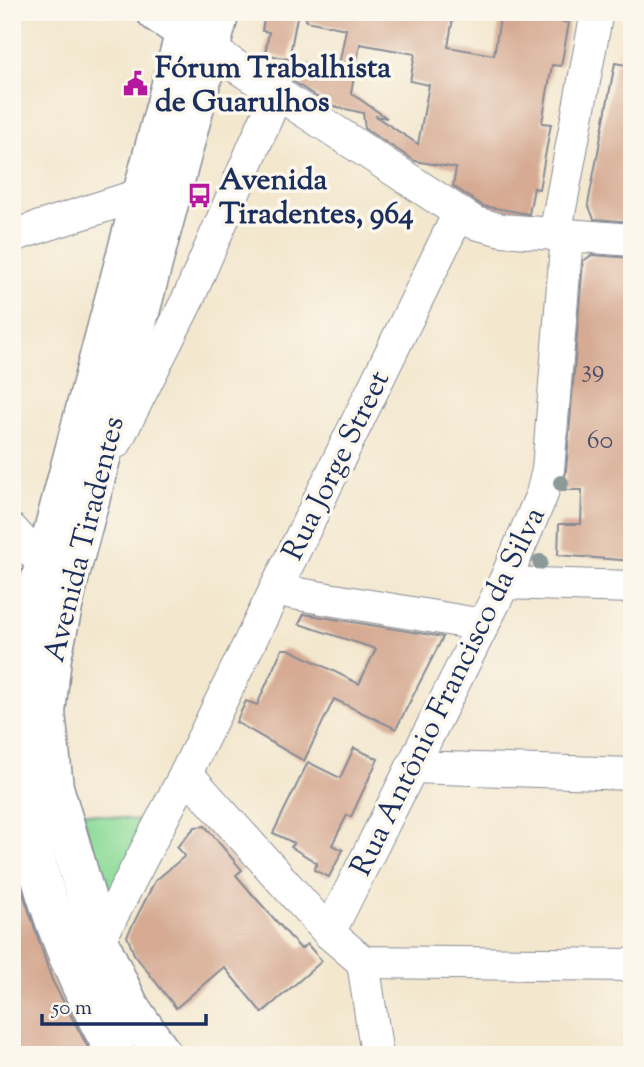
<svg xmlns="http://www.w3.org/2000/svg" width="644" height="1067" font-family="'Sorts Mill Goudy',serif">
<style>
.built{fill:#efd6bb}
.green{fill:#8fdc9a;stroke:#55867c;stroke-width:2}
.building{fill:#d6aa93;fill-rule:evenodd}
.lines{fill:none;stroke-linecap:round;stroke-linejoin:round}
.minor-casing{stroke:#878b96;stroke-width:34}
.major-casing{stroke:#878b96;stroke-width:41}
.minor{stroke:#fff;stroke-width:32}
.major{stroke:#fff;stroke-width:38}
.tree{fill:#8c9999}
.labels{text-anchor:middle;stroke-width:7;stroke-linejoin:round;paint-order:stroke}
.number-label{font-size:26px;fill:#4a4e6b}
.poi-label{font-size:30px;font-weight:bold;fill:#1b2f5e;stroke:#fbf7ec;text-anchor:start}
.street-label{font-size:30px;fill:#1b2f5e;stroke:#fbf7ec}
</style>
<rect width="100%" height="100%" fill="#fbf7ec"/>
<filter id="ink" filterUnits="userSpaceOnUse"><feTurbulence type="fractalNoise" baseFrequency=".0143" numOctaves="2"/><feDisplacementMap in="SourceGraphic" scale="14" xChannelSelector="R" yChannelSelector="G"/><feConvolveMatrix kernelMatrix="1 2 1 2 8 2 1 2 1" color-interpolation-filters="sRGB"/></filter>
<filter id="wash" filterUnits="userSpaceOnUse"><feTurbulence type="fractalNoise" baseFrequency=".00686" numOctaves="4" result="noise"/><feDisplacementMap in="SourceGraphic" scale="28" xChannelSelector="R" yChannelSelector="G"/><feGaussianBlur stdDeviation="1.57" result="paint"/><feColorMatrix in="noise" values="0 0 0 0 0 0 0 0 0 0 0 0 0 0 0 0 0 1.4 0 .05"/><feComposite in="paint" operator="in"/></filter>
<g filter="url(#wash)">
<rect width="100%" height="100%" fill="#f3e7ce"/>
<!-- built -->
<path class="built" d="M625,12H632V123L605,119Z"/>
<!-- green -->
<path class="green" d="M82,812L152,823L110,913Z"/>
<g id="blocks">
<!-- building -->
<g class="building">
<path d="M265,12H298L289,59L265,54L269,32L262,31Z"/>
<path d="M307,12H454L448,47L494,55L501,12L569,23L561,66L552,65L542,123L551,124L539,189L534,188L529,214L483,206L453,186L456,168L415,161L365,129L363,113L329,105L294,82L286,75L289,60L338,70L346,29L306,21ZM360,44L415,54L410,81L429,85L418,144L375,116L387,118L351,93Z"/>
<path d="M615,63L632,66V222L594,219L588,204Z"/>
<path d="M592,255L632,258V561L558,555L559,524H581L582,490H562L566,471L583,261Z"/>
<path d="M304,614L443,637L396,729L334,699L304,761L236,722L246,701L257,705L282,649H289L359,684L376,649L299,624Z"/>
<path d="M354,748L378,759L351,817L347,815L332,845L343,850L329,877L314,870L317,863L291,847L294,843L273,833L308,762L340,778Z"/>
<path d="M205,826L242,870L236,875L253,895L301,949L307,944L322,961L262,1013L224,967L176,1008L134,954L127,936L155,881L185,856L177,847L195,827Z"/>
<path d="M12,860L52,980L92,1055H12Z"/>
</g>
</g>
</g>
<g filter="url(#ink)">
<use href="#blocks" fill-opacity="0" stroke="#878b96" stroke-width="2"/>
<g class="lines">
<defs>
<g id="minor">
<path d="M190,36L475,223L502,230L632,240"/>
<path d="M555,235L597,12"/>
<path d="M12,236L142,194"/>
<path d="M116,442L189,297L278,91"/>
<path d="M12,530L44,565"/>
<path d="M504,583L632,587"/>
<path d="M275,590L483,625"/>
<path d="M412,767L632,774"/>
<path d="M186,773L329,933L363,962L632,965"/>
<path d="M329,933L504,583L542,494L548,470L567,236"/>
<path d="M99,941L186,773L458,215"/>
<path d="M363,962L377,1055"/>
</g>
<g id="major">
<path d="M156,12L185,32"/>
<path d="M117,1055C67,968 30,870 20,770C19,754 15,738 16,722C17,668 31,617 44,565L190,12"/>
<path d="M163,1055L130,1007L99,941L54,787L46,713L52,657L70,575L220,12"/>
</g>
</defs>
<!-- minor casing -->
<use href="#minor" class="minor-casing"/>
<!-- major casing -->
<use href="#major" class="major-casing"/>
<!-- minor -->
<use href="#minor" class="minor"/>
<!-- major -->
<use href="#major" class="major"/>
</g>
<!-- trees -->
<g class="tree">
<circle cx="561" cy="483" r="8"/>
<circle cx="540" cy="562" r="8"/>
</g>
</g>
<!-- icons -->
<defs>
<symbol id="civic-bare" viewBox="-9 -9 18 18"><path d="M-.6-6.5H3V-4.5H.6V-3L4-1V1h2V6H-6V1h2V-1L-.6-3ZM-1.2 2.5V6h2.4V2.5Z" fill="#b5179e" stroke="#fbf7ec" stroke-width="2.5" paint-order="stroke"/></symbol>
<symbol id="bus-bare" viewBox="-9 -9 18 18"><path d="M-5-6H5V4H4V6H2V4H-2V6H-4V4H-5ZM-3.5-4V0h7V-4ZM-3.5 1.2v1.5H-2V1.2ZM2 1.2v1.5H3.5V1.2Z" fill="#b5179e" stroke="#fbf7ec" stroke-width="2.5" paint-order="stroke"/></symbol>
</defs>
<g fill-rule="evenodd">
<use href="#civic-bare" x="118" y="66" width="35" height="35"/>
<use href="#bus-bare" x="182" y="178" width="35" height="35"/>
</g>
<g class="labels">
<!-- number labels -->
<g class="number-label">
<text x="593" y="377">39</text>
<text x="600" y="448">60</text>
</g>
<!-- poi labels -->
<g class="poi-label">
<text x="155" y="77">Fórum Trabalhista<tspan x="155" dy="34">de Guarulhos</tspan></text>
<text x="219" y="189">Avenida<tspan x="219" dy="34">Tiradentes, 964</tspan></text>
</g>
<!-- street labels -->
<g class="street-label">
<text transform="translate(335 465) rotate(-64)" y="10">Rua Jorge Street</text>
<text transform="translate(83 539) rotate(-76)" y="10">Avenida Tiradentes</text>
<text transform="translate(447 691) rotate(-64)" y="10">Rua Antônio Francisco da Silva</text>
</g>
</g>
<!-- margin -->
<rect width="644" height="1067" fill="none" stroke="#fbf7ec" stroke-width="42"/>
<!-- scale -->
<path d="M42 1014v10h164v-10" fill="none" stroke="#1b2f5e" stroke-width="3.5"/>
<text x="52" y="1014" font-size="21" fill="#1b2f5e" stroke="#fbf7ec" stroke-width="5" paint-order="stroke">50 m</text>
</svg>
